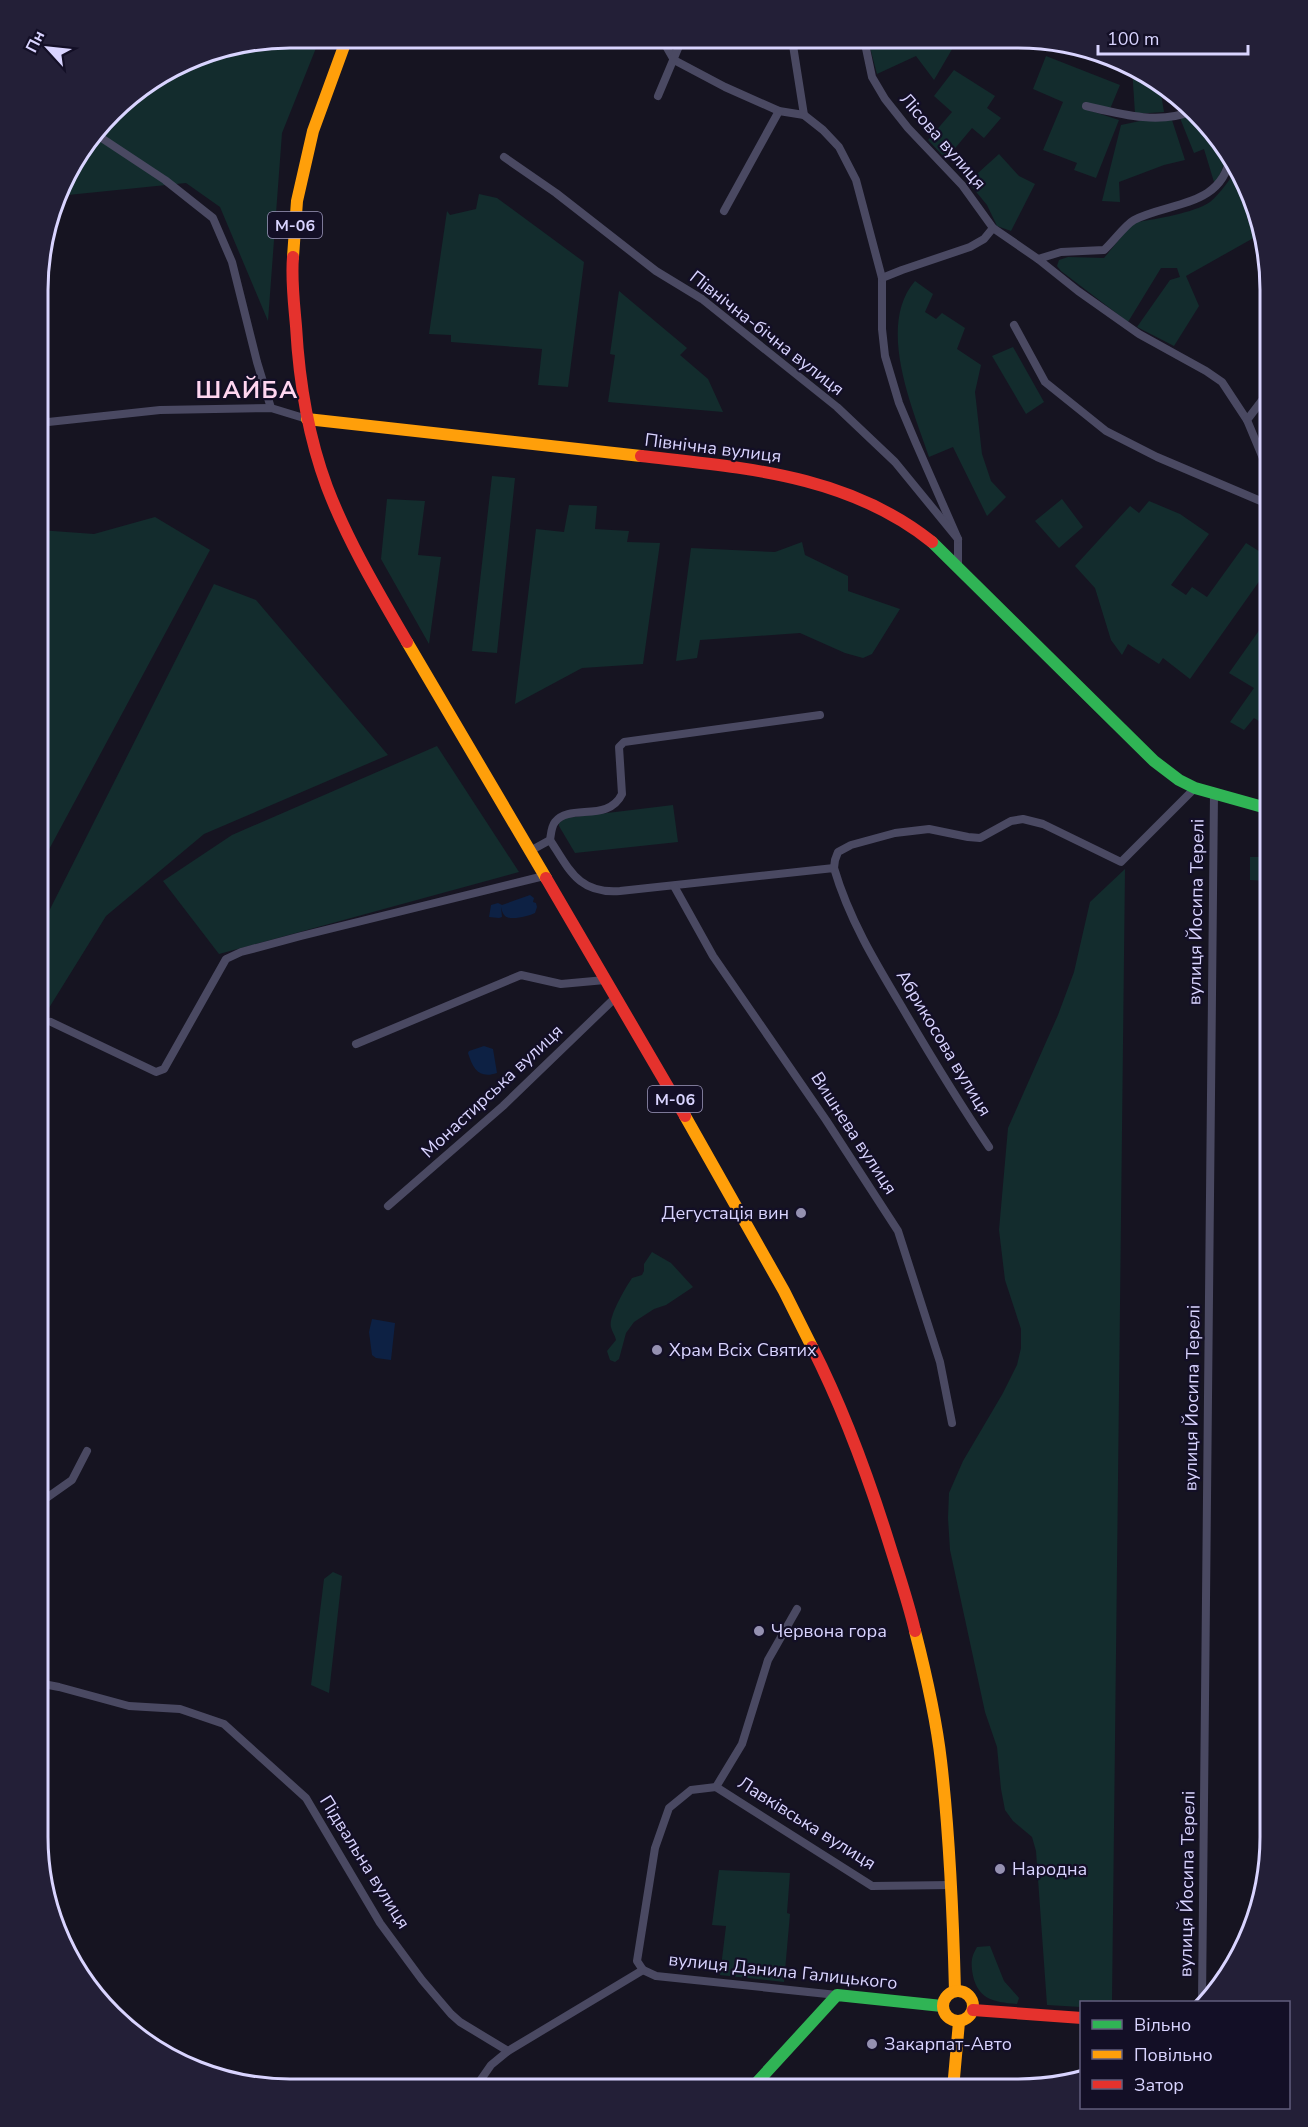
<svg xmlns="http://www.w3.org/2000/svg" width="1308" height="2127" font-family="'Nunito Sans',sans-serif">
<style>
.green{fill:#132c2d}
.water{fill:#0d2144}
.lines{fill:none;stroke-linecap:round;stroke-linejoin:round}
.street{stroke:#4a4962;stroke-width:8}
.fast{stroke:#30b455;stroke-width:12}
.slow{stroke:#ff9f0a;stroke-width:12}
.jam{stroke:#e5322d;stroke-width:12}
.poi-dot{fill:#9591b1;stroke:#130f26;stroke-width:2}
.labels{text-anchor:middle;stroke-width:4.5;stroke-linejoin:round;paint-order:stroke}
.shield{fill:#130f26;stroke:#9e99be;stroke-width:1.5}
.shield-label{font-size:16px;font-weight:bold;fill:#d9d4ff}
.street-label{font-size:18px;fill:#d9d4ff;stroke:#130f26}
.poi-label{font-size:18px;fill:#d9d4ff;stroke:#130f26;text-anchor:start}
.district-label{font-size:24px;font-weight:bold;letter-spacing:1.5px;fill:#ffd6f0;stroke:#130f26}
.rim{fill:none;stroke:#d9d4ff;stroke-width:3}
</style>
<rect width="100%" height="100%" fill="#161421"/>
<!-- green -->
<g class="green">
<path d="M290,38H320L282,133L268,321L220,207L186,183L58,196L64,178L123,100L194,57Z"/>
<path d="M958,39L934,80L916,56L877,74L868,40Z"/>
<path d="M1046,56L1120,85L1110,109L1084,102L1082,108L1119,120L1096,178L1074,170L1077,163L1043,150L1063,102L1033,89Z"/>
<path d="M1132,67L1159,82L1164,112L1135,114Z"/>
<path d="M954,70L995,96L987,108L1001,118L984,138L972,128L946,159L928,140L952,112L934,96Z"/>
<path d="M1194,112L1218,137L1228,154L1218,179L1214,182L1204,149L1194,153L1180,118Z"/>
<path d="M1172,120L1185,160L1164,165L1119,182L1120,202L1102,201L1121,125L1140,121Z"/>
<path d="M999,154L1019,176L1035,184L1011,231L997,226L987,205L968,182Z"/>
<path d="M1237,169L1251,194L1254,209L1247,219L1257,236L1186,276L1199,306L1174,346L1137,327L1170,280L1180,277L1177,268H1161L1128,322L1061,271L1057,266L1059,260L1068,257L1104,258L1132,224L1137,222C1156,219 1194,213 1210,202C1221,193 1229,180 1237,169Z"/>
<path d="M479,194L497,198L584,262L568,387L538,385L542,349L451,342V335L429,334L447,211L450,215L476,209Z"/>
<path d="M915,281L933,294L925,312L936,319L942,313L965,328L957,349L981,365L975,392L982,454L991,481L1006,497L987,516L953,447L929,457C913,409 876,326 915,281Z"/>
<path d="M619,291L687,348L680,355L708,379L723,412L608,402L615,355L610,354Z"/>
<path d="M1013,347L1044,402L1026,414L992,356Z"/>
<path d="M492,476L515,478L497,653L472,651Z"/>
<path d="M387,499L425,501L418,555L441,557L429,644L381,559Z"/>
<path d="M1062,499L1083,527L1059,548L1035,521Z"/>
<path d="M1149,501L1180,514L1209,534L1171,585L1186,595L1192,587L1207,597L1246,543L1270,558V566L1190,679L1163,658L1159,664L1128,644L1122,655L1111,640L1095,588L1075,566L1130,506L1139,513Z"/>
<path d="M569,505L597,506L595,529L629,531L627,542L660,543L643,664L582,668L515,704L536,529L564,532Z"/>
<path d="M155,517L210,550L39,868V530L94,534Z"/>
<path d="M802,542L805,555L848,576V591L900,609L872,654L863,658L845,653L800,633L700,640L697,658L676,661L691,548L775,552Z"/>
<path d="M214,584L256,600L388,755L204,834L106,916L39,1024V931Z"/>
<path d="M1270,615V651L1267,655L1270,657V737L1265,734L1269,727L1254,718L1244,730L1230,722L1254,688L1229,673Z"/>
<path d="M437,746L519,872L219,954L163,881L232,835Z"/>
<path d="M673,805L678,842L575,853L559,826V823L566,818Z"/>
<path d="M1250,857H1270V881L1250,880Z"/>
<path d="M1125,869L1112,2002H1082L1081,2007L1047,2005L1036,1851L1032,1837L1013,1821L1005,1810L1001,1789L997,1747L985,1712L950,1550L948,1518L949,1493L963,1461L1003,1393L1017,1365L1021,1348V1329L1005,1280L999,1230L1008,1128L1058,1015L1074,972L1090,902Z"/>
<path d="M652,1252L671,1263L693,1287L666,1305L654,1309L634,1322L626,1333L619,1359L615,1362L610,1360L607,1351L616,1340C615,1335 612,1332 611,1327C608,1317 626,1287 632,1278L642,1275L644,1271V1264Z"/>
<path d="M333,1572L342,1576L329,1693L311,1685L324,1579Z"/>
<path d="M719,1870L790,1873L787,1913L790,1914L784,1982L720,1975L726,1926L712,1925Z"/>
<path d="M990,1946L1004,1981L1019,1998L1017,2004C992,2002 976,1999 972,1970C971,1960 972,1956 977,1947Z"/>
</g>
<!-- water -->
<g class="water">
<path d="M530,895L534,898L533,902L536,903L537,907L535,913C529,916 511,921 505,916C502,913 502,910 501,907L502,917L499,918L489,917L491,905L498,903L502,905Z"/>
<path d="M484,1046L493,1049L497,1073C479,1079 473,1069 468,1053L469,1051Z"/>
<path d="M372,1319L395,1323L391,1360L376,1358L372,1355L369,1332Z"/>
</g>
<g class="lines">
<!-- street -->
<g class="street">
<path d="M662,39L674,60L725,87L779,111L804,115"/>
<path d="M792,39L804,115L823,130L839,147L856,180L882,278V329L885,356L899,403L915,441L958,539V567"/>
<path d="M864,39L872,77L885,99L908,128L962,185L993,228"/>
<path d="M658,96L682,39"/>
<path d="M1086,106C1120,114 1159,125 1192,111"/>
<path d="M97,135L165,180L213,218L232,262L257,362L271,408"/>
<path d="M504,157L556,193L656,271L702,299L837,407L895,462L958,539"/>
<path d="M1230,157C1222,207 1169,202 1134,220C1125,225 1113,242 1104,250L1061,252L1038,259L1078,291L1139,334L1206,371L1222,382L1247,420"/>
<path d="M724,211L779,111"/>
<path d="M882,278L902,270L970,247L984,239L993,228L1038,259"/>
<path d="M1014,325L1045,382L1106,431L1157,457L1270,505"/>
<path d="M39,423L160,410L271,408L307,419"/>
<path d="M1270,475L1247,420L1270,390"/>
<path d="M550,840C570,871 579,894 620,891L834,868C849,919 875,962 902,1007C930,1055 958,1101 989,1147"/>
<path d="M530,851L550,840C551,835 551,827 555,822C570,803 608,823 622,794L619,747L624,742L820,715"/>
<path d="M834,868L835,860L838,852L851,845L895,833L929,829L968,837L980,838L1011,821L1023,819L1043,824L1121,862L1195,788"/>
<path d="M674,886L713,956L826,1120L898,1231L940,1362L952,1423"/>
<path d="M51,1022L156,1072L164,1069L226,959L241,952L301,936L544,876"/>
<path d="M356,1044L521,975L561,984L605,980"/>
<path d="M388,1206L503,1106L615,998"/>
<path d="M38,1504L72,1480L87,1451"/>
<path d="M38,1683L59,1687L129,1706L180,1709L224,1724L306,1798L380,1923L422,1980L451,2014L460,2022L508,2051"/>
<path d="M716,1787L872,1886L952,1885"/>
<path d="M643,1970L656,1976L837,1995"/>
<path d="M1202,2002L1214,793"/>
<path d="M475,2088L491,2065L508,2051L643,1970L637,1961L655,1848L669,1808L691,1790L716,1787L742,1744L768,1660L797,1609"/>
</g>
<!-- fast -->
<g class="fast">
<path d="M932,542L1154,761L1179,780L1195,788L1270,809"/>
<path d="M751,2089L837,1995L942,2006"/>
</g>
<!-- slow -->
<g class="slow">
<path d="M293,257L297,201L313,131L347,38"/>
<path d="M307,419L641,456"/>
<path d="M407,642L546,878"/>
<path d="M685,1116L784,1291L812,1347"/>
<path d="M915,1631C926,1674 936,1717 941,1761C950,1838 953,1914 955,1991"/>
<circle cx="958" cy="2006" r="15"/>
<path d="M953,2089L959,2022"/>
</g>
<!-- jam -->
<g class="jam">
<path d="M293,257C291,280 294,303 296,326C299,380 308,436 327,487C348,542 378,592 407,642"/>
<path d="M641,456C744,468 847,474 932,542"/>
<path d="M546,878L685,1116"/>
<path d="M812,1347C844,1410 868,1476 889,1543C898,1572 908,1601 915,1631"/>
<path d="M973,2010L1082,2018"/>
</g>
</g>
<!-- markers -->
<g class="poi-dot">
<circle cx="801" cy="1213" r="6"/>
<circle cx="657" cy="1350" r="6"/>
<circle cx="759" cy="1631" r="6"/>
<circle cx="1000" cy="1869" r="6"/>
<circle cx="872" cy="2044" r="6"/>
</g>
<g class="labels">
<!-- shield labels -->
<g class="shield">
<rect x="268" y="212" width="54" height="26" rx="4.5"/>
<rect x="648" y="1086" width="54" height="26" rx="4.5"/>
</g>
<g class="shield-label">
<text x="295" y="231">М-06</text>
<text x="675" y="1105">М-06</text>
</g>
<!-- street labels -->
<g class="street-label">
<text transform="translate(943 141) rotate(49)" y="6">Лісова вулиця</text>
<text transform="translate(767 333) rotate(38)" y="6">Північна-бічна вулиця</text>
<text transform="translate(713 448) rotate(7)" y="6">Північна вулиця</text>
<text transform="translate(1196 912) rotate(-89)" y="6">вулиця Йосипа Терелі</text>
<text transform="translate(944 1043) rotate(59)" y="6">Абрикосова вулиця</text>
<text transform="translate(492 1091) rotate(-43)" y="6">Монастирська вулиця</text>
<text transform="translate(854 1133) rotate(57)" y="6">Вишнева вулиця</text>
<text transform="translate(1192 1398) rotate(-89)" y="6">вулиця Йосипа Терелі</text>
<text transform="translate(807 1823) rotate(32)" y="6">Лавківська вулиця</text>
<text transform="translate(365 1862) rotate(58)" y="6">Підвальна вулиця</text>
<text transform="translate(1187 1884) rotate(-89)" y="6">вулиця Йосипа Терелі</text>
<text transform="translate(783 1971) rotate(6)" y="6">вулиця Данила Галицького</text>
</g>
<!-- poi labels -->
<g class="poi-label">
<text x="789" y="1219" text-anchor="end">Дегустація вин</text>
<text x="669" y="1356">Храм Всіх Святих</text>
<text x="771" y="1637">Червона гора</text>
<text x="1012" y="1875">Народна</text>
<text x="884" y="2050">Закарпат-Авто</text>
</g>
<!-- district labels -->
<g class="district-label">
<text x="247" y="398">ШАЙБА</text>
</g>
</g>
<!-- crop -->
<path d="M0 0H1308V2127H0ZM290 48H1018A242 242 0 0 1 1260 290V1837A242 242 0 0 1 1018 2079H290A242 242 0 0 1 48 1837V290A242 242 0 0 1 290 48Z" fill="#231f37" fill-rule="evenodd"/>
<path class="rim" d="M290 48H1018A242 242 0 0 1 1260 290V1837A242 242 0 0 1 1018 2079H290A242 242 0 0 1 48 1837V290A242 242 0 0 1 290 48Z"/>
<!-- legend -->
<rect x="1080" y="2001" width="210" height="108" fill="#130f26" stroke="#625e7d" stroke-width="1.5"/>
<rect x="1092" y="2020" width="30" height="9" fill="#30b455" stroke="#625e7d" stroke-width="1.5"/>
<text x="1134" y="2031" font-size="18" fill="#d9d4ff">Вільно</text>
<rect x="1092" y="2050" width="30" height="9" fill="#ff9f0a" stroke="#625e7d" stroke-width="1.5"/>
<text x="1134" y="2061" font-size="18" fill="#d9d4ff">Повільно</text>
<rect x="1092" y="2080" width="30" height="9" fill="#e5322d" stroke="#625e7d" stroke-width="1.5"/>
<text x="1134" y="2091" font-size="18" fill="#d9d4ff">Затор</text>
<!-- north arrow -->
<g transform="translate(48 48) rotate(297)" stroke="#130f26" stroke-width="4.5" paint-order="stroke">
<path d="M0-4.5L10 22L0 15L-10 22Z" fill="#d9d4ff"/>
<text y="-9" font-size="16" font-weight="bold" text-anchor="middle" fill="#d9d4ff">Пн</text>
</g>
<!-- scale -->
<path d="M1098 45v9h150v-9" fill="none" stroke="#d9d4ff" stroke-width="3"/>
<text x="1107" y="45" font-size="18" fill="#d9d4ff" stroke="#130f26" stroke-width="4.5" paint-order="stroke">100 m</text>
</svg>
